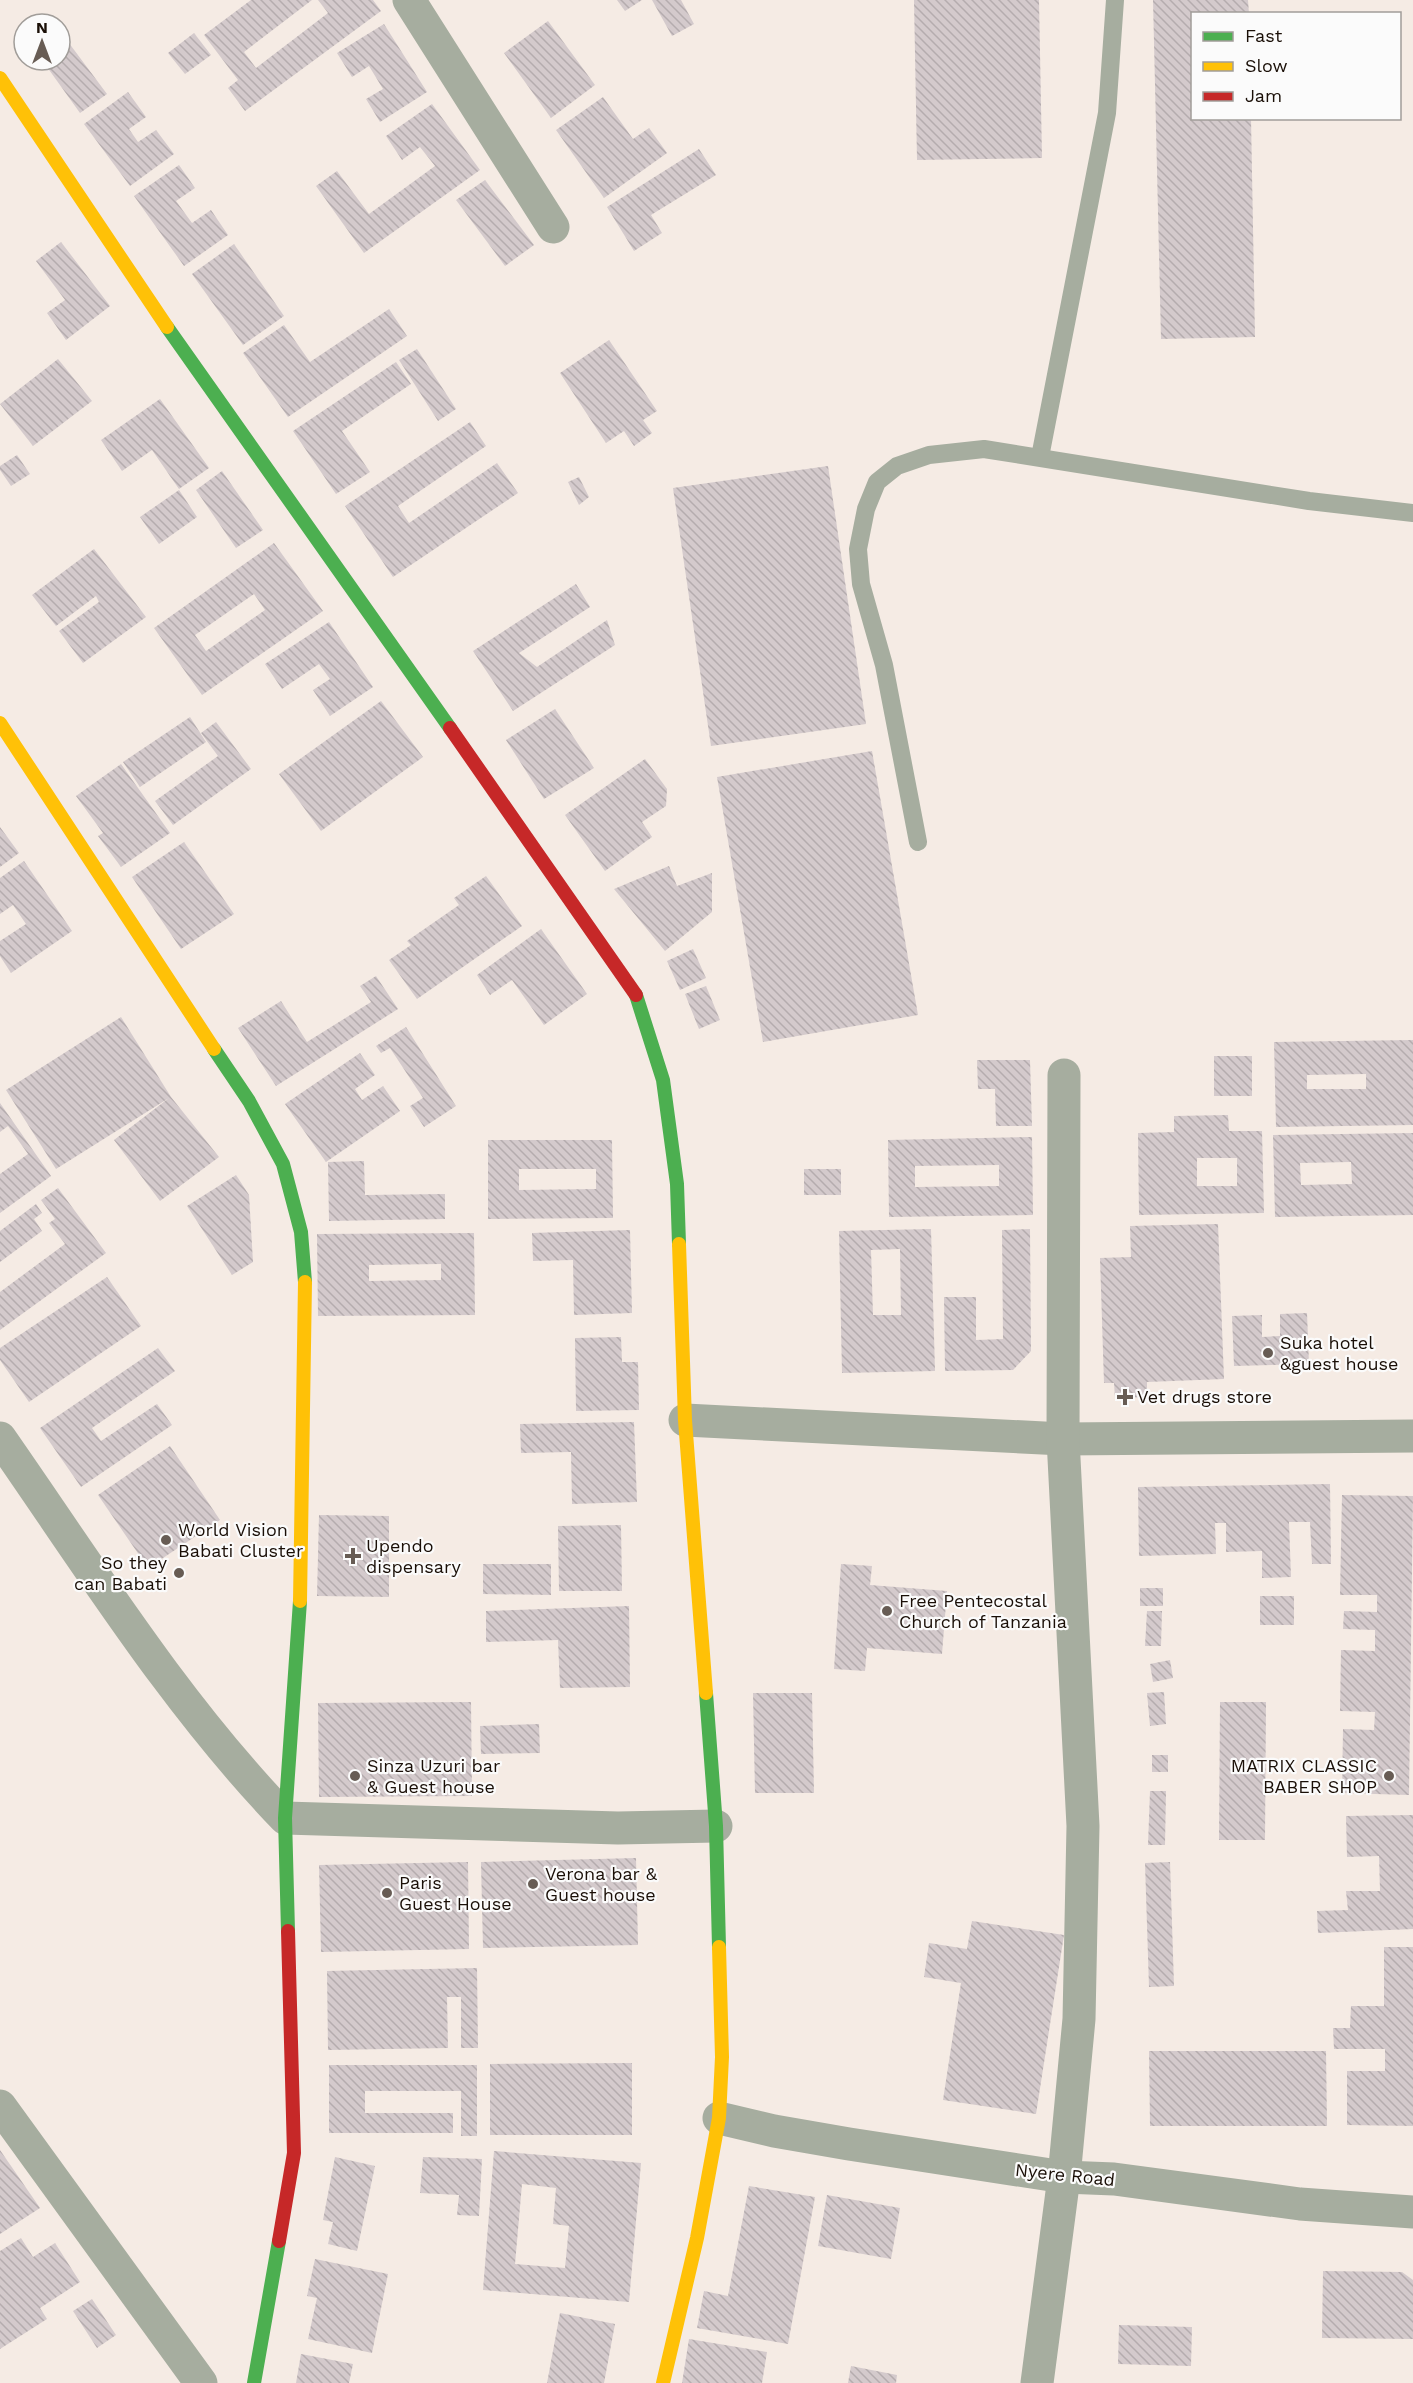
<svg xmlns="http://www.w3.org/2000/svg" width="1413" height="2383" font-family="'Work Sans',sans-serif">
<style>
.building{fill:url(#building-back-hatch);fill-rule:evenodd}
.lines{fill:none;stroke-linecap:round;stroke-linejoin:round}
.lane{stroke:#a6ad9f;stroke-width:18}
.street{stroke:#a6ad9f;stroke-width:33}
.fast{stroke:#4caf50;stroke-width:14}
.slow{stroke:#ffc107;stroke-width:14}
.jam{stroke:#c62828;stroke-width:14}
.poi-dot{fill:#675c54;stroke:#fbfbfb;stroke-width:2}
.labels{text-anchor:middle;stroke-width:4.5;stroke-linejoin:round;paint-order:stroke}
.poi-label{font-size:18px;fill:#1a0f07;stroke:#fbfbfb;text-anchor:start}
.street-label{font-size:18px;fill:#1a0f07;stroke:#fbfbfb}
</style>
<defs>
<pattern id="building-back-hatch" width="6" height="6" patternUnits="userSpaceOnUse" patternTransform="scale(1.5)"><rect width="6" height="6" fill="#d4cacc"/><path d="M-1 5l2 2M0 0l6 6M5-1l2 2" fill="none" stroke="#b5acae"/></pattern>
</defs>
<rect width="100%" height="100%" fill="#f5ebe4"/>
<!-- building -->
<g class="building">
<path d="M251,0H312L244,52L256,68L328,13L318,0H373L381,11L245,111L228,88L238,80L204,35Z"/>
<path d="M617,0H642L625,11Z"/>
<path d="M652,0H681L694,24L672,36Z"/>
<path d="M914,0H1039L1042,158L917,160Z"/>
<path d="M1153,0H1248L1249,14H1192V118H1251L1255,337L1161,339Z"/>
<path d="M548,21L595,85L551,118L504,53Z"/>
<path d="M384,24L427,92L380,122L366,99L383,89L369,66L352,77L337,53Z"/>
<path d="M60,31L107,94L80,113L42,60H60Z"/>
<path d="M194,33L211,55L185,74L168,53Z"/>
<path d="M128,92L146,117L129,129L138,142L156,130L174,154L130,186L84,124Z"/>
<path d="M603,97L633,139L649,128L667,153L604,198L556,130Z"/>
<path d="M432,104L480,170L364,253L316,186L337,171L369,214L435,166L420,147L402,160L386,136Z"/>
<path d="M699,149L716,175L651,215L662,233L634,251L607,207Z"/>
<path d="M179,165L195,188L176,201L192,223L211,210L228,235L184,266L134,196Z"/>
<path d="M485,180L534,245L505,266L456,200Z"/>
<path d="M61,242L110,306L66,340L47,313L65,300L36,261Z"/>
<path d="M234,244L284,316L243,345L192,274Z"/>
<path d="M389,309L407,336L288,417L243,353L284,325L310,362Z"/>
<path d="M609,340L657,411L643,420L652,433L634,446L624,431L606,443L560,373Z"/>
<path d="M417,349L456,409L438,421L399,360Z"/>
<path d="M58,359L92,401L33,446L0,404Z"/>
<path d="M396,362L411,384L342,431L370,472L336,494L293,431Z"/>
<path d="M160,399L209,468L179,489L152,450L122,471L101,440Z"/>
<path d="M470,422L486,446L398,506L409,523L497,463L518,493L393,577L345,506Z"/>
<path d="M17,455L30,474L11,486L0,470V466Z"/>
<path d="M828,466L866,724L711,746L673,488Z"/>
<path d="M222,471L263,530L236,548L196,490Z"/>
<path d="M579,477L589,497L579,505L568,482Z"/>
<path d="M179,490L197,517L159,544L140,517Z"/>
<path d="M274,543L323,611L202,695L154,628ZM254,594L265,610L206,651L195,635Z"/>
<path d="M94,549L146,617L83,663L59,631L99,602L96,596L56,626L32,595Z"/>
<path d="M576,584L590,607L519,653L537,667L607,620L615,645L513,711L473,651Z"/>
<path d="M329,622L373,687L330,716L313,690L330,679L319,664L282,689L265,664Z"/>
<path d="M381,701L423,757L321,831L279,774Z"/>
<path d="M555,709L594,768L544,799L506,740Z"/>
<path d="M190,717L206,742L140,787L123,762Z"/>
<path d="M216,722L251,769L173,825L155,801L218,756L201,733Z"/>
<path d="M872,751L918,1015L763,1042L717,777Z"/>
<path d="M645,759L667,789L666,806L642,822L652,837L605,871L565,815Z"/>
<path d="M121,764L170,833L121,867L98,836L103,833L76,796Z"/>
<path d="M0,827L19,853L0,867Z"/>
<path d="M184,842L234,914L181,949L132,877Z"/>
<path d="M24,861L72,931L11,973L0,956V941L26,924L13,905L0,914V878Z"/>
<path d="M669,866L677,886L712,873V912L665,951L614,889Z"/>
<path d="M486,876L522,926L417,999L389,960L411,945L407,941L459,905L454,898Z"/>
<path d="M541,929L587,994L544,1025L512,980L490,995L477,975Z"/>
<path d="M693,949L706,978L680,990L667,961Z"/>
<path d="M376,976L398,1009L276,1086L238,1028L281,1001L307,1042L371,1002L360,986Z"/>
<path d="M706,986L720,1020L699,1029L685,994Z"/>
<path d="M121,1017L171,1097L219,1157L160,1201L114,1140L169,1098L56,1169L6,1090Z"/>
<path d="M406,1027L456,1106L424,1127L410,1106L423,1098L390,1048L381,1053L376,1046Z"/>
<path d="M1413,1040V1125L1276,1127L1274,1042ZM1366,1074V1089H1307V1075Z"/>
<path d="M360,1053L375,1075L355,1089L362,1100L383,1086L400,1111L326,1162L285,1104Z"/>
<rect x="1214" y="1056" width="38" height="40"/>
<path d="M977,1060H1030L1032,1126H996L995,1089H978Z"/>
<path d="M0,1103L51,1176L0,1213V1174L28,1154L8,1126L0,1132Z"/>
<path d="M1228,1115L1229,1131H1262L1264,1213L1139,1215L1138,1133L1174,1132V1116ZM1197,1158H1237V1186H1197Z"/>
<path d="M1413,1133V1215L1275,1217L1273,1135ZM1351,1162L1352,1184L1301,1185L1300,1163Z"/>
<path d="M1032,1137L1033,1215L889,1217L888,1140ZM999,1165V1186L915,1187V1166Z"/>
<path d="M488,1140H612L613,1218L488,1219ZM519,1169H596V1189L519,1190Z"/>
<path d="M364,1161L365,1195L445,1194V1219L329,1221L328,1162Z"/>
<rect x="804" y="1169" width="37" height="26"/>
<path d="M236,1175L249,1195L253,1262L232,1275L187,1206Z"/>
<path d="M58,1188L106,1253L0,1330V1292L65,1244L49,1223L55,1219L41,1200Z"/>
<path d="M36,1204L42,1213L34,1219L42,1231L0,1262V1231Z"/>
<path d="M1218,1224L1224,1379L1147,1382V1397L1115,1398L1114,1383H1104L1100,1258L1131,1257L1130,1226Z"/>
<path d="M931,1229L935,1371L842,1373L839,1231ZM900,1249L901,1315H873L871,1250Z"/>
<path d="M1030,1229L1031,1351L1013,1370L945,1371L944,1297H976V1340L1003,1339L1002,1230Z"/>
<path d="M630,1230L632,1313L574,1315L573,1260L533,1261L532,1233Z"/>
<path d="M474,1233L475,1315L318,1316L317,1234ZM441,1264V1280L369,1281V1265Z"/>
<path d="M107,1277L141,1326L29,1402L0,1360V1348Z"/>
<path d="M1307,1313L1309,1364L1234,1366L1232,1316L1262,1315V1337L1280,1336V1314Z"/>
<path d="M621,1337L622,1362H638L639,1410L576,1411L575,1338Z"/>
<path d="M158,1348L175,1371L92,1428L101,1441L157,1404L172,1425L81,1487L40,1428Z"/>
<path d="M634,1422L637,1502L572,1504L571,1452L521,1453L520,1424Z"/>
<path d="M170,1446L220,1520L148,1568L98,1495Z"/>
<path d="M1330,1484L1331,1564H1312L1310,1522H1289L1291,1577L1262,1578V1551L1226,1552V1523H1215L1216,1554L1139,1556L1138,1487Z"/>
<path d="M1342,1495L1413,1496L1409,1795L1342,1793L1343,1729L1374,1730L1375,1712L1340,1711L1341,1650L1375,1651V1630L1343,1629L1344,1611L1377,1612V1595H1340Z"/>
<path d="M319,1515L389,1516V1597L317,1596Z"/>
<path d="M621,1525L622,1591H559L558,1526Z"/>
<path d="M483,1564H551V1595L483,1594Z"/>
<path d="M841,1564L872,1566L870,1585L947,1591L942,1654L867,1648L865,1671L834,1669Z"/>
<rect x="1140" y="1588" width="23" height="18"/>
<rect x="1260" y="1596" width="34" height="29"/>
<path d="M629,1606L630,1687L560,1688L558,1640L486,1642V1611Z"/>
<path d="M1147,1611H1162L1161,1646H1145Z"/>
<path d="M1170,1660L1173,1678L1153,1682L1150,1664Z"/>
<path d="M1164,1692L1166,1724L1150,1726L1147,1693Z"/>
<path d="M753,1693H812L814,1793H755Z"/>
<path d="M471,1702L472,1796L319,1797L318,1703Z"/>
<path d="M1220,1702H1266L1265,1840H1219Z"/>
<path d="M539,1724L540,1753L481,1754L480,1726Z"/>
<rect x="1152" y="1755" width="16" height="17"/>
<path d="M1150,1791H1166L1165,1845H1148Z"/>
<path d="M1413,1815V1929L1318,1933L1317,1911L1348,1910L1346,1891H1380L1379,1856L1347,1857L1346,1816Z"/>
<path d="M636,1858L638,1945L483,1948L481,1862Z"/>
<path d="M468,1862L469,1949L321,1952L319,1865Z"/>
<path d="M1170,1862L1174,1986L1149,1987L1145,1863Z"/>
<path d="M972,1921L1064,1935L1036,2114L943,2100L961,1983L924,1977L929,1943L967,1949Z"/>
<path d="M1384,1947H1413V2126L1347,2125V2071H1385V2049H1334L1333,2028H1350L1351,2006H1384Z"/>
<path d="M477,1968L478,2048H461V1997H447L448,2048L328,2050L327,1971Z"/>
<path d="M1149,2051H1326L1327,2126H1150Z"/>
<path d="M632,2063V2135H490V2064Z"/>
<path d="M329,2065H477V2136H461V2091H365V2113H453V2133H329Z"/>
<path d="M0,2150L40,2208L0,2234Z"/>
<path d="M494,2151L641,2163L629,2302L483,2290ZM522,2184L556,2188L553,2224L569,2226L565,2268L515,2264Z"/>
<path d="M335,2157L375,2166L357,2251L328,2244L333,2222L323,2220Z"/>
<path d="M423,2157L482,2159L479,2216L457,2215L459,2195L420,2193Z"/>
<path d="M749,2186L815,2197L788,2344L697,2328L704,2291L728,2296Z"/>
<path d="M827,2195L900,2208L891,2259L818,2246Z"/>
<path d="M21,2238L33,2257L55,2243L80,2282L40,2308L47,2319L0,2349V2251Z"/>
<path d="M315,2259L388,2274L372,2353L308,2339L317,2298L307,2296Z"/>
<path d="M1323,2271L1402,2272L1413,2280V2339L1322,2338Z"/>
<path d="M92,2299L116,2335L97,2348L73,2311Z"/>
<path d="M560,2313L615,2324L604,2383H547Z"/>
<path d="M1119,2325L1192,2327L1191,2366L1118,2364Z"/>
<path d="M689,2339L767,2352L762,2383H682Z"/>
<path d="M301,2354L353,2364L349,2383H296Z"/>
<path d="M851,2366L897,2375L896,2383H848Z"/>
</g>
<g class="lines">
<!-- lane -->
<g class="lane">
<path d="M1040,457L1107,113L1115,0"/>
<path d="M918,842L884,665L861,584L858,549L866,509L877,482L897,466L929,455L984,449L1309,501L1413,513"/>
</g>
<!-- street -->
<g class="street">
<path d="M409,0L553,227"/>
<path d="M685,1420L1063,1439L1413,1436"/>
<path d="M0,1438C90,1567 175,1704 285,1818L618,1828L716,1826"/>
<path d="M0,2106L201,2383"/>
<path d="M719,2118L774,2131L849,2144L1064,2177L1114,2179L1300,2204L1413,2212"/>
<path d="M1037,2383L1064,2177L1079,2019L1083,1826L1063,1439L1064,1075"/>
</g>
<!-- fast -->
<g class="fast">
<path d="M167,327L450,728"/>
<path d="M636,995L663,1080L677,1184L679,1244"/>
<path d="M214,1049L249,1101L283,1164L301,1232L305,1282"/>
<path d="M706,1693L716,1826L719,1947"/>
<path d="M288,1931L285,1818L300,1601"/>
<path d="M254,2383L279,2241"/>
</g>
<!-- slow -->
<g class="slow">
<path d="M0,78L167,327"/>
<path d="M0,723L214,1049"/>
<path d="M679,1244L685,1420L706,1693"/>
<path d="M300,1601L305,1282"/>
<path d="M663,2383L697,2238L719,2118L722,2057L719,1947"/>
</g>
<!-- jam -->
<g class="jam">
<path d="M450,728L636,995"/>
<path d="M279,2241L294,2153L288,1931"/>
</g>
</g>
<!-- markers -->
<g class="poi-dot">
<circle cx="1268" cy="1353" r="6"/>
<path d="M1122 1388h6v6h6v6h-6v6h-6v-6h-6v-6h6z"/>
<circle cx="166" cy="1540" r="6"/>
<path d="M350 1547h6v6h6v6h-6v6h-6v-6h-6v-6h6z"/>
<circle cx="179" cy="1573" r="6"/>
<circle cx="887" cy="1611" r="6"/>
<circle cx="355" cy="1776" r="6"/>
<circle cx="1389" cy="1776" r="6"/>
<circle cx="533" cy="1884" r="6"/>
<circle cx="387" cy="1893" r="6"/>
</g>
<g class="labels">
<!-- poi labels -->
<g class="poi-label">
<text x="1280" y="1349">Suka hotel<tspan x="1280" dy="21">&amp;guest house</tspan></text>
<text x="1137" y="1403">Vet drugs store</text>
<text x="178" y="1536">World Vision<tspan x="178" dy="21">Babati Cluster</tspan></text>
<text x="366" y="1552">Upendo<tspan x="366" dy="21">dispensary</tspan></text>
<text x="167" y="1569" text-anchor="end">So they<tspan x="167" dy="21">can Babati</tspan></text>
<text x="899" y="1607">Free Pentecostal<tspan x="899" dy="21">Church of Tanzania</tspan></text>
<text x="367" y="1772">Sinza Uzuri bar<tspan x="367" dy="21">&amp; Guest house</tspan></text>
<text x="1377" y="1772" text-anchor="end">MATRIX CLASSIC<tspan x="1377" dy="21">BABER SHOP</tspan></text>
<text x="545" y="1880">Verona bar &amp;<tspan x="545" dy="21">Guest house</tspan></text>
<text x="399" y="1889">Paris<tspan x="399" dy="21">Guest House</tspan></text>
</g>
<!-- street labels -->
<g class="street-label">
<text transform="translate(1065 2175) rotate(6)" y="6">Nyere Road</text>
</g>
</g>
<!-- legend -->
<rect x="1191" y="12" width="210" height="108" fill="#fbfbfb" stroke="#a19d99" stroke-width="1.5"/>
<rect x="1203" y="32" width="30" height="9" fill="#4caf50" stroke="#a19d99" stroke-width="1.5"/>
<text x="1245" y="42" font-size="18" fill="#1a0f07">Fast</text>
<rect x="1203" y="62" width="30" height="9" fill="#ffc107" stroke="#a19d99" stroke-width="1.5"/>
<text x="1245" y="72" font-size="18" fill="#1a0f07">Slow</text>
<rect x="1203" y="92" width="30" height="9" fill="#c62828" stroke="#a19d99" stroke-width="1.5"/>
<text x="1245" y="102" font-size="18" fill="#1a0f07">Jam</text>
<!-- north arrow -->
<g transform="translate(42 42)"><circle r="28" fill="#fbfbfb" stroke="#a19d99" stroke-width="1.5"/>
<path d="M0-4.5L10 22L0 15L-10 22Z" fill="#675c54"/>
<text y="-9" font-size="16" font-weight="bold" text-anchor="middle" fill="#1a0f07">N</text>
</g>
</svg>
